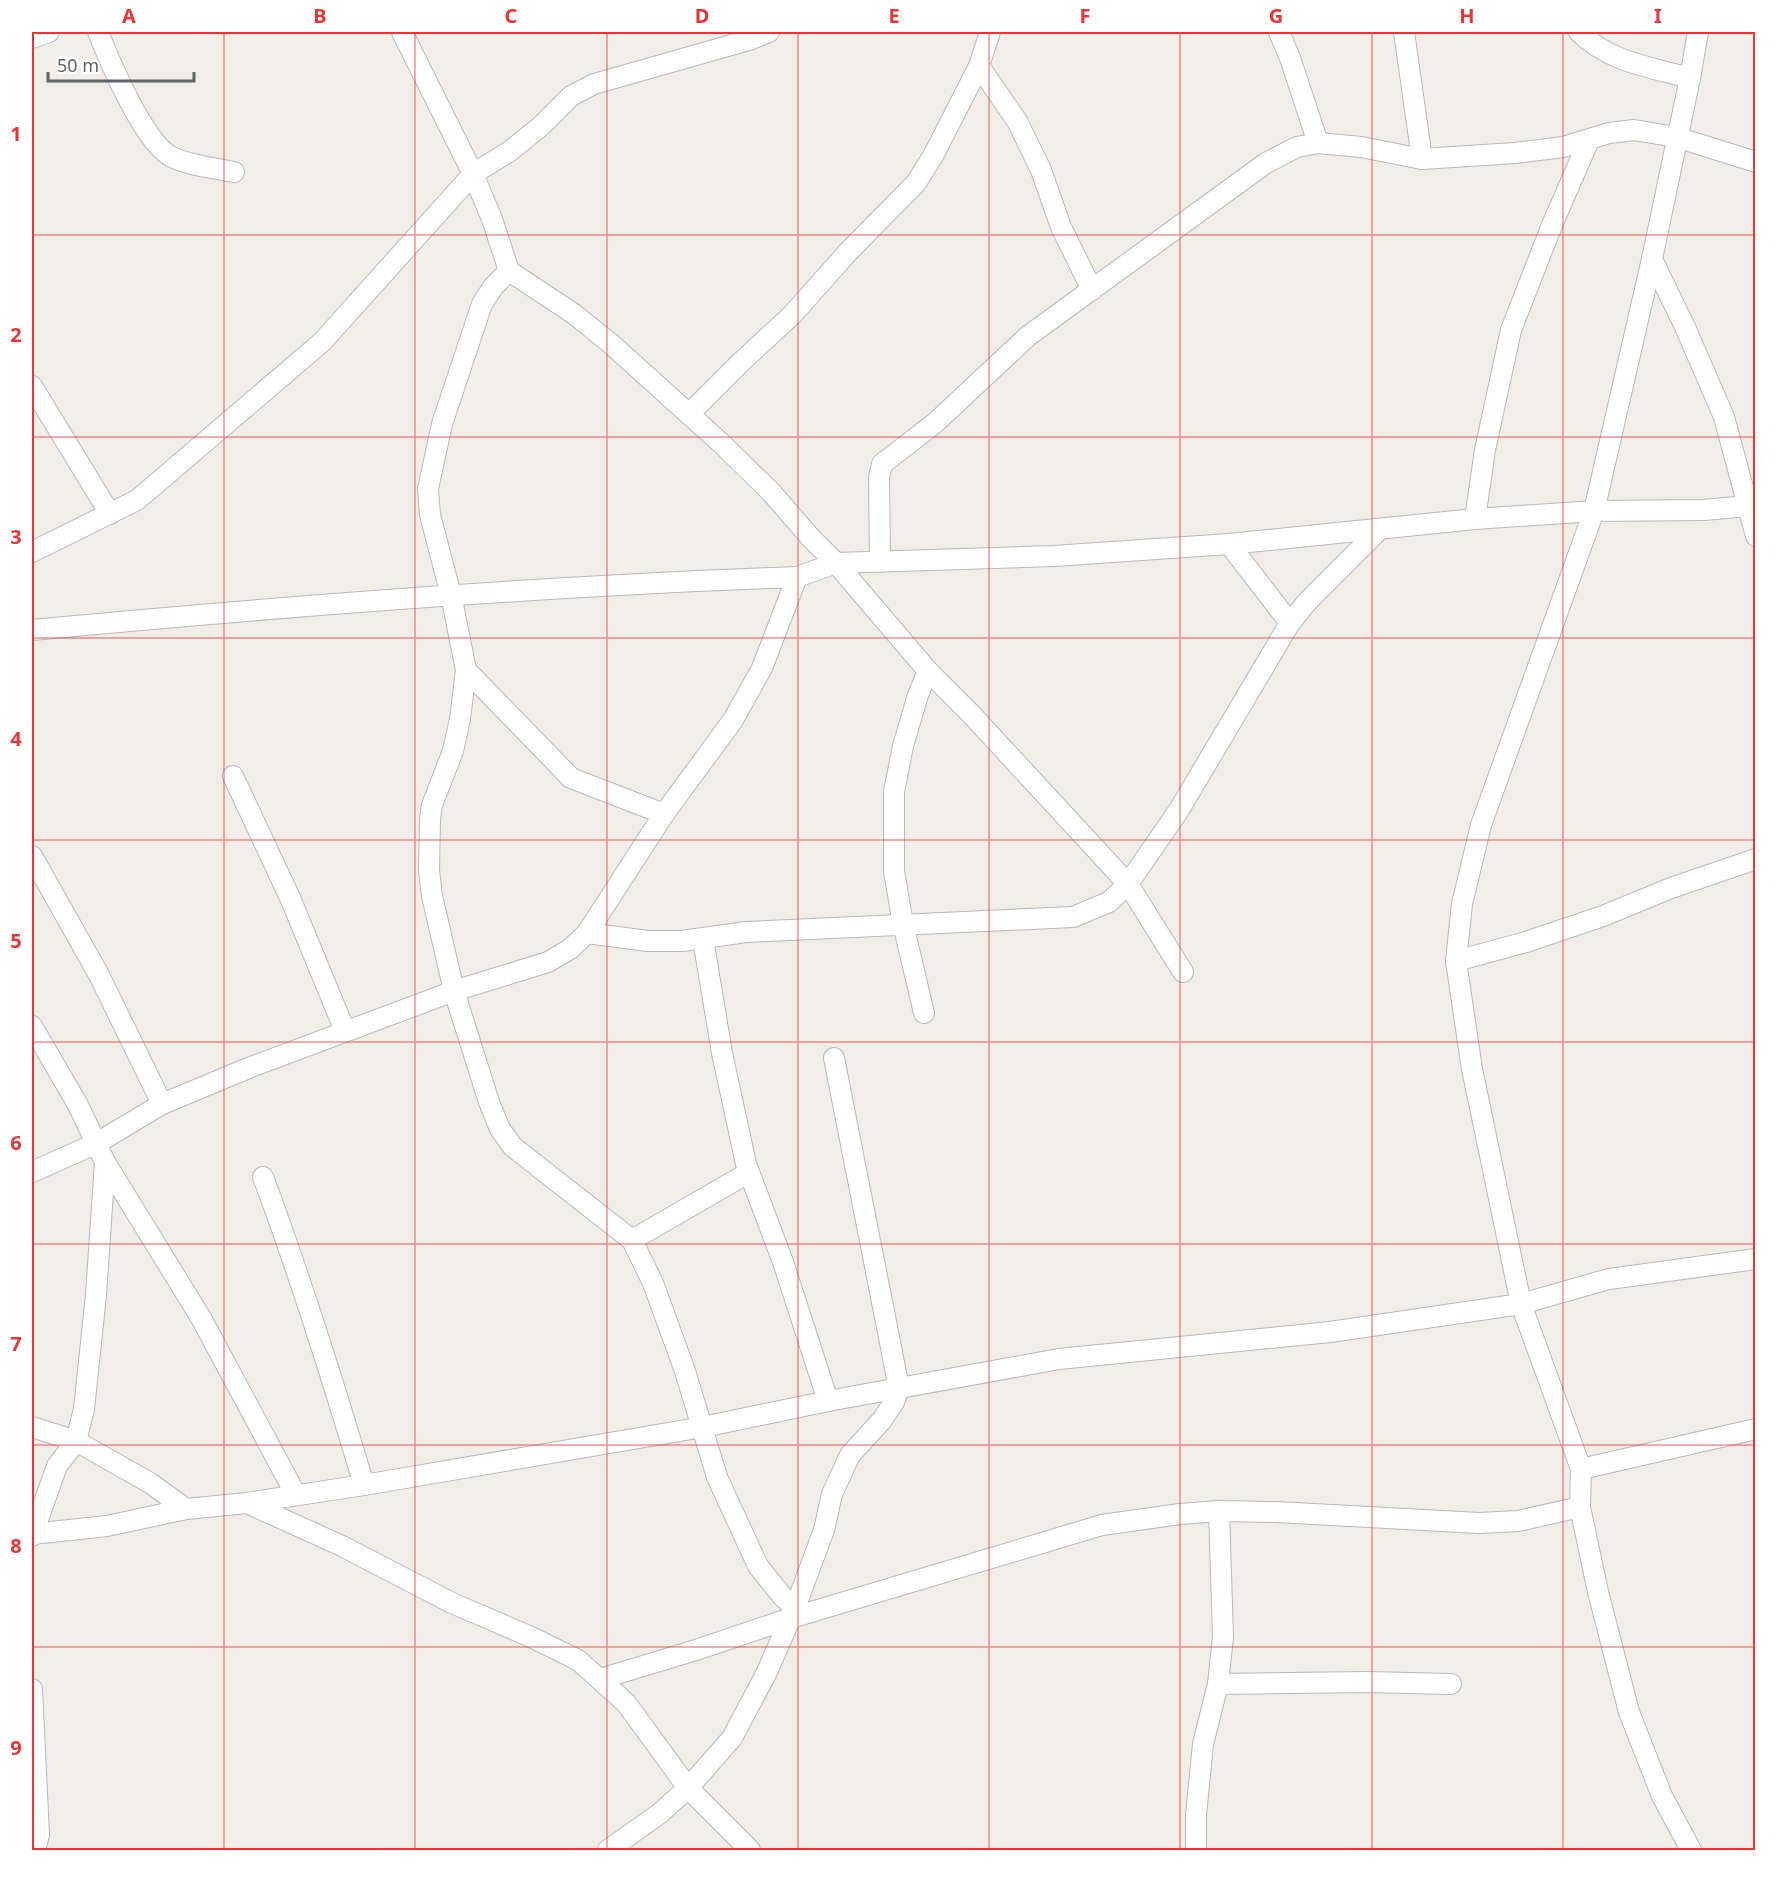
<svg xmlns="http://www.w3.org/2000/svg" width="1787" height="1882" font-family="'Noto Sans',sans-serif">
<style>
.lines{fill:none;stroke-linecap:round;stroke-linejoin:round}
.minor-casing{stroke:#b5b8bc;stroke-width:22}
.minor{stroke:#fff;stroke-width:20}
.grid{fill:none;stroke:#ea3435;stroke-width:1.5;stroke-opacity:0.55}
.neatline{fill:none;stroke:#ea3435;stroke-width:2}
.grid-label{font-size:20px;text-anchor:middle;font-weight:bold;fill:#ea3435}
</style>
<rect width="100%" height="100%" fill="#f1eee8"/>
<g class="lines">
<defs>
<g id="minor">
<path d="M98,32C110,62 143,140 170,156C186,165 215,168 234,172"/>
<path d="M402,32L473,174L492,219L509,271L574,314L610,343L722,444L771,492L810,537L836,563L928,671L971,714L1128,884L1183,972"/>
<path d="M1279,32L1290,58L1318,143"/>
<path d="M1404,32L1422,159"/>
<path d="M1579,32C1609,62 1650,67 1690,78"/>
<path d="M32,38L49,32"/>
<path d="M979,66L1017,121L1041,170L1061,227L1092,290"/>
<path d="M1652,259L1685,327L1724,417L1756,536"/>
<path d="M509,271L493,287L482,304L442,424L428,489L430,515L451,595L466,670L460,719L453,751L432,805L430,819L429,870L432,896L454,991L489,1102L500,1129L513,1147L632,1240L653,1283L685,1371L717,1477L758,1566L783,1597L795,1608"/>
<path d="M32,386L110,514"/>
<path d="M689,414L741,362L792,315L848,252L916,183L933,156L979,66L990,32"/>
<path d="M1475,519L1485,450L1511,330L1552,225L1589,140"/>
<path d="M1229,544L1290,623"/>
<path d="M32,552L137,500L322,342L473,174L510,151L541,126L571,96L594,84L749,40L769,32"/>
<path d="M880,562L879,477L882,464L935,423L1028,336L1266,163L1297,147L1318,143L1361,147L1422,159L1515,153L1563,147L1609,133L1634,130L1676,137L1756,162"/>
<path d="M32,630C286,606 541,586 797,577L836,563L1054,556L1229,544L1475,519L1594,511L1704,510L1747,506L1756,508"/>
<path d="M466,670L571,778L664,814"/>
<path d="M233,776L291,900L345,1031"/>
<path d="M32,856L99,975L162,1104"/>
<path d="M587,933L648,941H682L746,932L1073,917L1109,902L1128,884L1179,810L1290,623L1307,602L1379,530"/>
<path d="M703,939L722,1053L746,1164L783,1262L828,1401"/>
<path d="M1456,961L1526,942L1603,916L1671,888L1756,859"/>
<path d="M924,1013L903,924L894,871V792L903,746L918,695L928,671"/>
<path d="M32,1026L78,1105L105,1162L96,1295L84,1409L76,1441L57,1466L32,1536"/>
<path d="M105,1162L201,1318L296,1495"/>
<path d="M32,1172L97,1143L162,1104L251,1067L454,991L548,962L570,949L587,933L664,814L733,720L762,668L797,577"/>
<path d="M263,1177C301,1278 333,1381 364,1485"/>
<path d="M632,1240L748,1173"/>
<path d="M32,1427L76,1441L150,1483L186,1509"/>
<path d="M1581,1469L1756,1429"/>
<path d="M247,1503L342,1546L452,1603L531,1637L578,1660L626,1703L688,1788L750,1850"/>
<path d="M32,1534L107,1526L186,1509L247,1503L364,1485L703,1427L828,1401L1059,1359L1330,1332L1521,1304L1609,1279L1756,1259"/>
<path d="M600,1679L696,1650L791,1618L1102,1525L1180,1514L1219,1511L1276,1512L1479,1523L1518,1521L1580,1507"/>
<path d="M1218,1684L1367,1682L1451,1684"/>
<path d="M32,1689L39,1835L35,1850"/>
<path d="M608,1850L659,1814L688,1788L732,1738L766,1674L795,1608L824,1530L832,1494L850,1455L882,1420L894,1402L899,1388L834,1058"/>
<path d="M1196,1850V1815L1203,1744L1218,1684L1223,1637L1219,1511"/>
<path d="M1691,1850L1662,1796L1629,1712L1598,1592L1580,1507L1581,1469L1521,1304L1472,1069L1456,961L1462,904L1481,825L1594,511L1652,259L1690,78L1698,32"/>
</g>
</defs>
<!-- minor casing -->
<use href="#minor" class="minor-casing"/>
<!-- minor -->
<use href="#minor" class="minor"/>
</g>
<!-- grid -->
<path class="grid" d="M224,32V1850M415,32V1850M607,32V1850M798,32V1850M989,32V1850M1180,32V1850M1372,32V1850M1563,32V1850M32,235H1756M32,437H1756M32,638H1756M32,840H1756M32,1042H1756M32,1244H1756M32,1445H1756M32,1647H1756"/>
<!-- border -->
<rect width="1787" height="1882" fill="none" stroke="#ffffff" stroke-width="66"/>
<!-- scale -->
<path d="M48 72v9h146v-9" fill="none" stroke="#5f6468" stroke-width="3"/>
<text x="57" y="72" font-size="18" fill="#5f6468" stroke="#ffffff" stroke-width="4.5" paint-order="stroke">50 m</text>
<rect x="33" y="33" width="1721" height="1816" class="neatline"/>
<g class="grid-label">
<text x="129" y="23">A</text>
<text x="320" y="23">B</text>
<text x="511" y="23">C</text>
<text x="702" y="23">D</text>
<text x="894" y="23">E</text>
<text x="1085" y="23">F</text>
<text x="1276" y="23">G</text>
<text x="1467" y="23">H</text>
<text x="1658" y="23">I</text>
<text x="16" y="141">1</text>
<text x="16" y="342">2</text>
<text x="16" y="544">3</text>
<text x="16" y="746">4</text>
<text x="16" y="948">5</text>
<text x="16" y="1150">6</text>
<text x="16" y="1351">7</text>
<text x="16" y="1553">8</text>
<text x="16" y="1755">9</text>
</g>
</svg>
